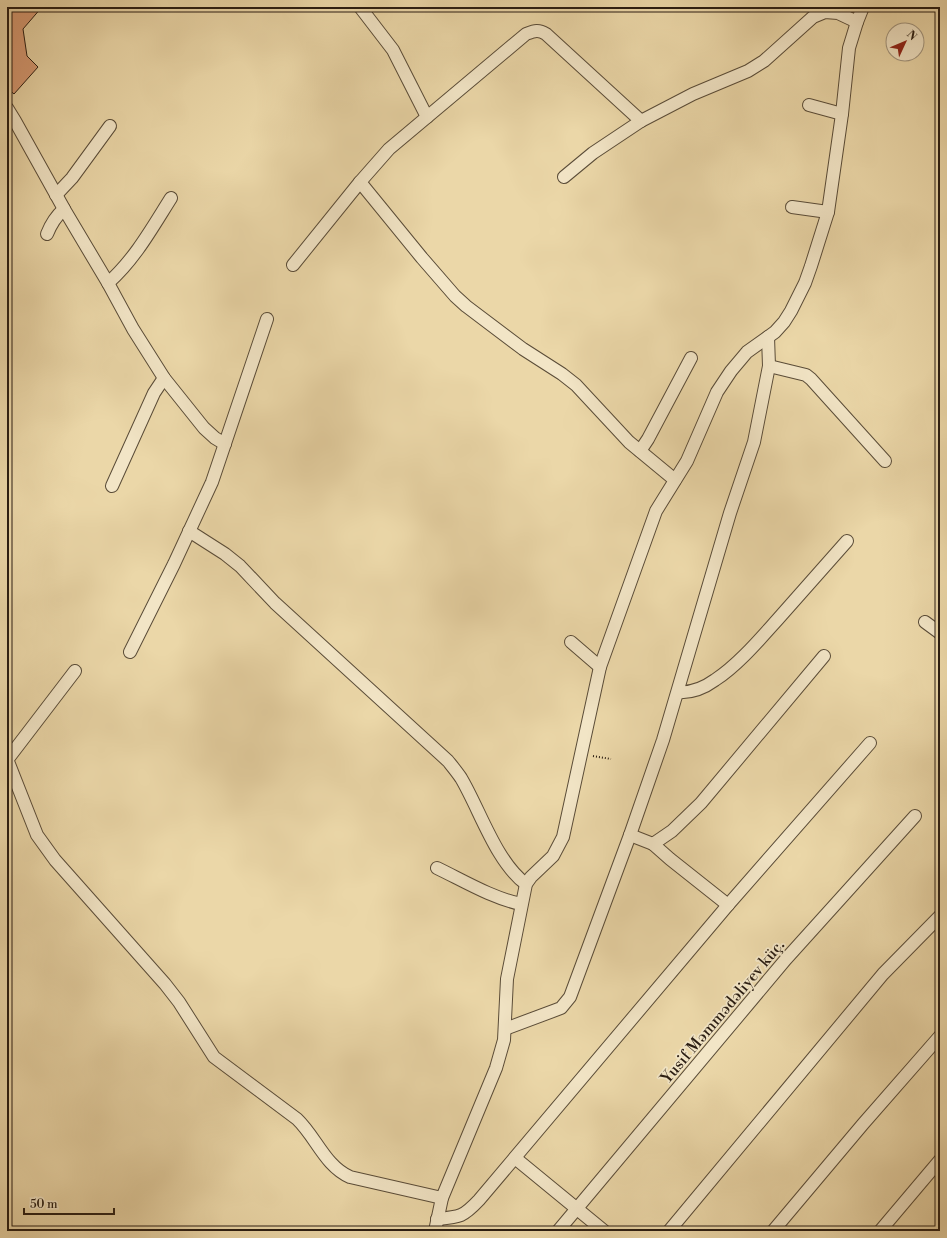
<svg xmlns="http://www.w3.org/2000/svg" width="947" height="1238" font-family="'Libre Bodoni',serif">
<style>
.building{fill:#d79a73;stroke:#2a1d12}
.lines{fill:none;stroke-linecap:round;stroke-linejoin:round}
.minor-casing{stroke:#5a4c38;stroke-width:14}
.path{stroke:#2a1d12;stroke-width:2;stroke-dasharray:1 2;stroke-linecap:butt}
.minor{stroke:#f2e5c6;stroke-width:12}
.labels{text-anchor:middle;stroke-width:3.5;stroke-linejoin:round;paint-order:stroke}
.street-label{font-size:16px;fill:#2a1d12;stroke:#f2e5c6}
</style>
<rect width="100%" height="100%" fill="#ebd7a8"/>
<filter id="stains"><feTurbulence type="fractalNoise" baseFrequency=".005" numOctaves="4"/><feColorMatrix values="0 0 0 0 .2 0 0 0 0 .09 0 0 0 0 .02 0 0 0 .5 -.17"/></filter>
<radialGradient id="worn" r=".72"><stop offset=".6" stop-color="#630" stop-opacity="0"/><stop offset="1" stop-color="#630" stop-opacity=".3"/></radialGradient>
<!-- building -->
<path class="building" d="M7,7H42L23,29L27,56L38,67L14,94L7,88Z"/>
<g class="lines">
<defs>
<g id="minor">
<path d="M360,7L393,50L427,117"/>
<path d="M809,105L842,114"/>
<path d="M7,108L15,121L64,209L108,283L133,329L164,378L204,428L215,438L225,444"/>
<path d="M564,177L593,153L641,121L693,94L748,71L764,61L813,17L825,12L838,13L857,22"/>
<path d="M360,182L422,258L455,296L466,306L523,349L562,374L576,385L629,442L675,480"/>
<path d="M56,195L72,178L110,126"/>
<path d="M792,207L828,212"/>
<path d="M47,234C51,224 55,217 64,209"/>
<path d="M293,265L360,182L389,149L526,34C534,31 538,29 546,34L641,121"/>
<path d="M108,283C135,259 152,228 171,198"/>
<path d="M769,366L806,375L811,379L885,461"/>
<path d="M640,451L648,439L691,358"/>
<path d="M112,486L154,393L164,378"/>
<path d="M189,531L225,554L240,566L275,603L448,761C452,766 457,772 461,778C480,810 496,862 526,884"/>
<path d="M925,622L940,633"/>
<path d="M571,642L600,667"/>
<path d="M130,652L174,564L212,482L267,319"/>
<path d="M678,692C691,693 704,688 715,680C738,665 760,639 778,619C801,593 824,567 847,541"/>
<path d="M7,759L37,835L55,860L165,984L179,1002L214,1057L297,1119C316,1137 325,1166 350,1177L442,1198"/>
<path d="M7,760L75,671"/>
<path d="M630,835L653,844L672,831L701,803L824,656"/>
<path d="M653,844L670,859L728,905"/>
<path d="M437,868C464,881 492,898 521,904"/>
<path d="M505,1029L561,1008L570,997L630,835L663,740L730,513L754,442L769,366L768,337"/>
<path d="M515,1158L604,1231"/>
<path d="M437,1219C460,1217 463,1217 479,1200L728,905L870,743"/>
<path d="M435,1231L442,1198L496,1068L504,1040L507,979L526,884L531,877L553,856L563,837L600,667L656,511L687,461L717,392L731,371L747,352L775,332L784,322L791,311L805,283L811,266L828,212L842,114L849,48L857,22L863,7"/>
<path d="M558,1231L786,959L915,816"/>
<path d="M669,1231L883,974L940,916"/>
<path d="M773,1231L863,1124L940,1036"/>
<path d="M880,1231L940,1160"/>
</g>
</defs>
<!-- minor casing -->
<use href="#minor" class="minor-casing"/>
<!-- path -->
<path class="path" d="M593,756L611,759"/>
<!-- minor -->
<use href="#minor" class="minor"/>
</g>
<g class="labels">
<!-- street labels -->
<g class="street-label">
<text transform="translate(722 1011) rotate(-50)" y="6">Yusif Məmmədəliyev küç.</text>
</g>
</g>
<!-- margin -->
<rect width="947" height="1238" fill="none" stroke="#ebd7a8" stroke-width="24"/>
<rect x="8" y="8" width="931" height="1222" fill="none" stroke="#2a1d12" stroke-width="2"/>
<rect x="12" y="12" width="923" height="1214" fill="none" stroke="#2a1d12"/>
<!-- north arrow -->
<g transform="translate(905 42) rotate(46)"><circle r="19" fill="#f2e5c6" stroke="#a2957e"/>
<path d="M0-3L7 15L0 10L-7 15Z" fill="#8f2418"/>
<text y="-6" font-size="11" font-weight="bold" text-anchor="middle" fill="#2a1d12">N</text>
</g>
<!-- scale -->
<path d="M24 1208v6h90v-6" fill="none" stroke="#2a1d12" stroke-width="2"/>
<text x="30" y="1208" font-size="12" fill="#2a1d12" stroke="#f2e5c6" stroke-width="3" paint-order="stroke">50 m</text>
<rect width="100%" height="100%" filter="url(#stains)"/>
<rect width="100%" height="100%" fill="url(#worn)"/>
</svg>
